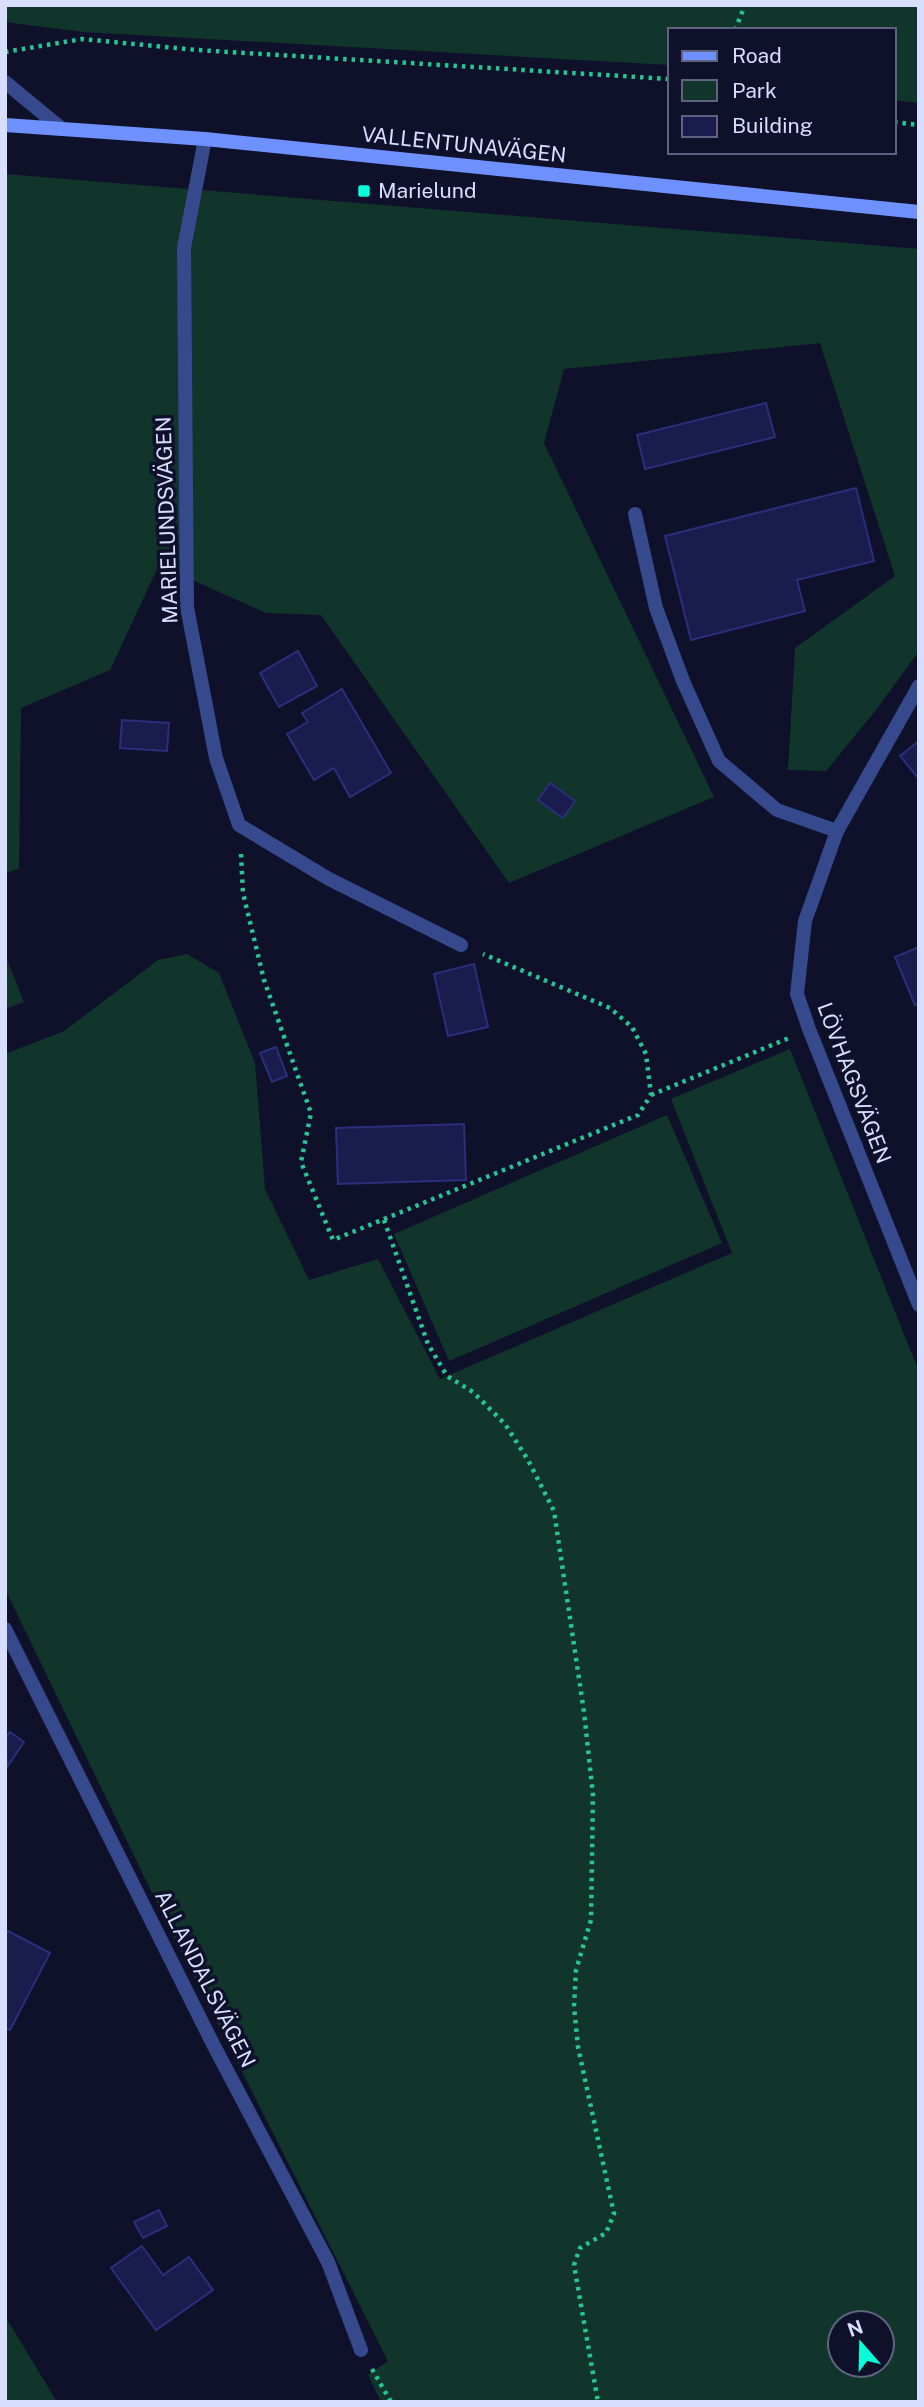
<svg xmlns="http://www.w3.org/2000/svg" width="924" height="2407" font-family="'Public Sans',sans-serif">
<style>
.green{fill:#11352b;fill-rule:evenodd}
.building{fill:#191c4d;stroke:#2a2e7b;stroke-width:2}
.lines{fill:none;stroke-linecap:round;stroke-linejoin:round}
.path{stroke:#27c593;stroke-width:4.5;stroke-dasharray:3.5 5;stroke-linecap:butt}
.service{stroke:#36498d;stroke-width:14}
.minor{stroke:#36498d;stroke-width:14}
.secondary{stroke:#6f90ff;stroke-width:14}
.poi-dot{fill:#04ffd9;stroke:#0f112b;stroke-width:2.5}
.labels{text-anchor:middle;stroke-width:7;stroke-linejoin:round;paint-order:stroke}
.street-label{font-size:21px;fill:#d8deff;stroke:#0f112b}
.poi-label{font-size:21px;fill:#d8deff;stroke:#0f112b;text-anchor:start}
</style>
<rect width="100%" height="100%" fill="#0f112b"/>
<!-- green -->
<g class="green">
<path d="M5,5H919V103L894,100V30H670V65L83,32L5,22Z"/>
<path d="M5,174L919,249V651L876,710L826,771L788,770L795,648L895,576L820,343L564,369L544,443L714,797L509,883L321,615L266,613L159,565L110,670L21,708L19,869L5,873Z"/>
<path d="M187,954L219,973L255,1063L265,1189L309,1280L378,1259L440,1379L732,1253L671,1099L790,1049L919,1372V2402H381L368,2375L388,2361L157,1903L5,1589V1054L64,1031L158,960ZM840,2323H882V2365H840Z"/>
<path d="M5,955L24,1002L5,1009Z"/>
<path d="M667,1115L722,1243L449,1361L394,1234Z"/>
<path d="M5,2316L57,2402H5Z"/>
</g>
<!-- building -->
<g class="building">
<path d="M766,403L775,437L645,469L637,435Z"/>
<path d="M856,488L874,561L797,580L805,611L691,640L665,536Z"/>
<path d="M298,651L317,686L279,707L260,673Z"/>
<path d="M342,689L391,773L350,797L334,768L314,780L287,734L308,722L302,713Z"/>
<path d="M122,720L169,723L167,751L120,748Z"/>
<path d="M919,741V779L900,756Z"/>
<path d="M550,783L575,801L563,818L538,800Z"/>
<path d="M919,947V1004L915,1005L895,957Z"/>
<path d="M474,964L488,1027L448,1036L434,974Z"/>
<path d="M276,1047L287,1076L272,1082L260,1053Z"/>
<path d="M464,1124L466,1180L338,1184L336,1128Z"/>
<path d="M10,1732L24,1742L7,1767L5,1739Z"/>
<path d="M8,1931L50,1953L10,2030L5,2028V1936Z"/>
<path d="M159,2210L167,2226L143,2238L134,2222Z"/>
<path d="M142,2246L163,2275L189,2257L213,2290L156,2330L111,2268Z"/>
</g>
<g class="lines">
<!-- path -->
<g class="path">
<path d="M735,30L745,5"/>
<path d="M5,52L82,39L197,50L670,79"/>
<path d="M894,122L919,125"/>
<path d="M241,854L243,893L264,980L311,1113L301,1162L333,1240L638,1115L651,1095L646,1054L632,1027L610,1008L483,954"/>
<path d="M651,1095L789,1038"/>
<path d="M384,1220L428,1344L447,1376L473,1392L505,1424L528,1460L554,1511L584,1712L593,1795L591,1920L576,1970L574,2007L578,2047L614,2214L606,2233L580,2248L574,2265L598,2402"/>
<path d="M372,2369L391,2402"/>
</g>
<!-- service -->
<g class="service">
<path d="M5,82L62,129"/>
<path d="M635,514L656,608L683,681L719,761L777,810L837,831"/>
</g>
<!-- minor -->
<g class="minor">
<path d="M205,139L184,248L187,607L216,758L239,825L329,879L461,945"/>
<path d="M919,686L837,831L805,921L797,994L809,1029L919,1305"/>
<path d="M5,1629L214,2046L328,2262L361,2350"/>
</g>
<!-- secondary -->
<path class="secondary" d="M5,125L205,139L919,212"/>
</g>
<!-- markers -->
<rect class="poi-dot" x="357" y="184" width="14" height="14" rx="3.5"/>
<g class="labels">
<!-- street labels -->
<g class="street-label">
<text transform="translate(464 145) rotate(6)" y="7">VALLENTUNAVÄGEN</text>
<text transform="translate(167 520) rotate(-92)" y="7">MARIELUNDSVÄGEN</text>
<text transform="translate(854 1083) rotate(69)" y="7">LÖVHAGSVÄGEN</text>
<text transform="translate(205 1979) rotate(63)" y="7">ALLANDALSVÄGEN</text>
</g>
<!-- poi labels -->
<g class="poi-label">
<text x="378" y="198">Marielund</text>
</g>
</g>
<!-- border -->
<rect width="924" height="2407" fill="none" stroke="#d8deff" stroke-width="14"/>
<!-- legend -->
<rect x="668" y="28" width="228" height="126" fill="#0f112b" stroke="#5f6380" stroke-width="2"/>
<rect x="682" y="51" width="35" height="10" fill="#6f90ff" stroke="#5f6380" stroke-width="2"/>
<text x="732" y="63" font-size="21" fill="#d8deff">Road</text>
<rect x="682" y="80" width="35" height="21" fill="#11352b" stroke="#5f6380" stroke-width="2"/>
<text x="732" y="98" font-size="21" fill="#d8deff">Park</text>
<rect x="682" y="116" width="35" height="21" fill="#191c4d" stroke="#5f6380" stroke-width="2"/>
<text x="732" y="133" font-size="21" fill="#d8deff">Building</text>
<!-- north arrow -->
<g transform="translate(861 2344) rotate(340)"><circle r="33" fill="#0f112b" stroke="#5f6380" stroke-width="2"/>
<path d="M0-5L12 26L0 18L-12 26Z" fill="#04ffd9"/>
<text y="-10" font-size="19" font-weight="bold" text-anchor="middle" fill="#d8deff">N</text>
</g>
</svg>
